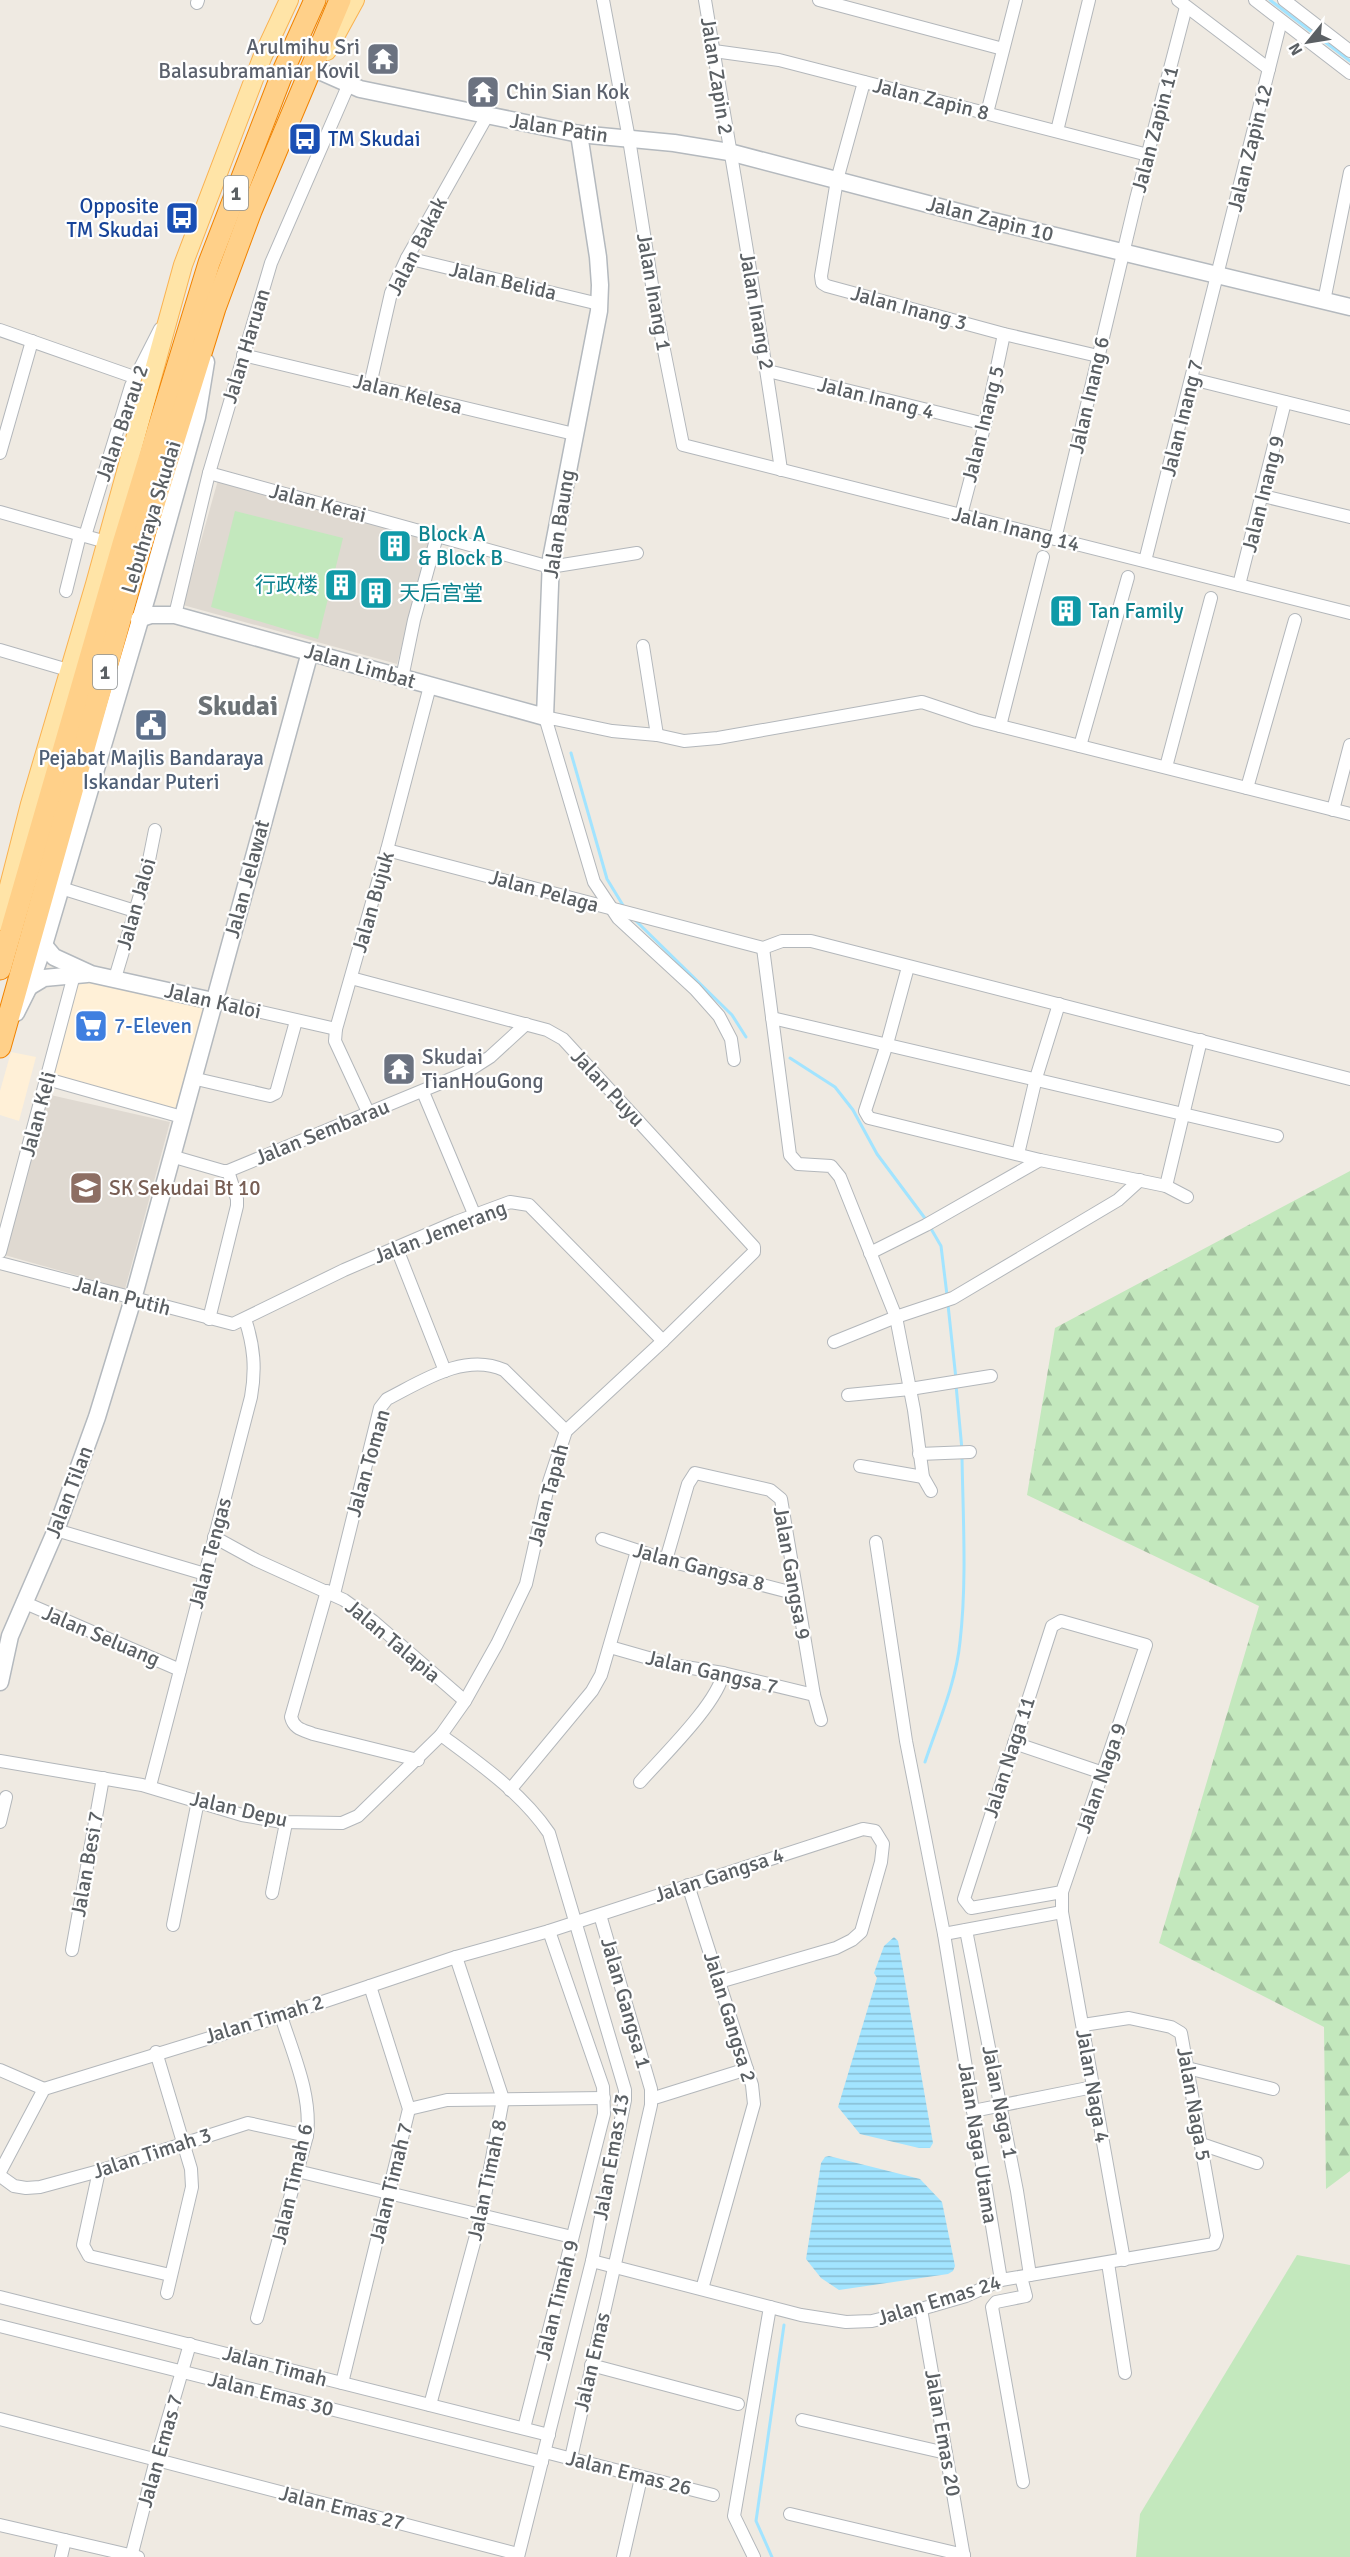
<svg xmlns="http://www.w3.org/2000/svg" width="1350" height="2557" font-family="Signika,'Noto Sans SC',sans-serif">
<style>
.commercial{fill:#fff0d7}
.education{fill:#dfd9d1}
.grass{fill:#c3e8bd}
.forest{fill:url(#forest-firs)}
.water{fill:url(#water-rules)}
.lines{fill:none;stroke-linecap:round;stroke-linejoin:round}
.stream{stroke:#a2e4ff;stroke-width:3}
.street-casing{stroke:#b3b7bb;stroke-width:14}
.secondary-casing{stroke:#b4b9be;stroke-width:19}
.primary-casing{stroke:#fab250;stroke-width:20}
.highway-casing{stroke:#f18300;stroke-width:23}
.street{stroke:#fff;stroke-width:12}
.secondary{stroke:#fff;stroke-width:16}
.primary{stroke:#ffe4a7;stroke-width:18}
.highway{stroke:#ffd089;stroke-width:21}
.labels{text-anchor:middle;stroke-width:4.5;stroke-linejoin:round;paint-order:stroke}
.shield{fill:#fff;stroke:#8c9092;stroke-width:1.5}
.shield-label{font-size:20px;font-weight:bold;fill:#5b6064}
.worship-label{font-size:21px;fill:#5b616d;stroke:#fff;text-anchor:start}
.street-label{font-size:21px;fill:#5b6064;stroke:#fff}
.transit-label{font-size:21px;fill:#164399;stroke:#fff;text-anchor:start}
.culture-label{font-size:21px;fill:#0d838f;stroke:#fff;text-anchor:start}
.service-label{font-size:21px;fill:#4e5e75;stroke:#fff}
.shop-label{font-size:21px;fill:#366cbe;stroke:#fff;text-anchor:start}
.education-label{font-size:21px;fill:#785e54;stroke:#fff;text-anchor:start}
.district-label{font-size:27px;font-weight:bold;fill:#6c7276;stroke:#fff}
</style>
<defs>
<pattern id="forest-firs" width="22" height="20" patternUnits="userSpaceOnUse" patternTransform="scale(1.5)"><rect width="22" height="20" fill="#c3e8bd"/><path d="M5 1l3.5 6h-7zM16 11l3.5 6h-7z" fill="#a1bf9d"/></pattern>
<pattern id="water-rules" width="6" height="5" patternUnits="userSpaceOnUse" patternTransform="scale(1.5)"><rect width="6" height="5" fill="#a2e4ff"/><path d="M0 2.5h6" fill="none" stroke="#87bcd2"/></pattern>
</defs>
<rect width="100%" height="100%" fill="#efeae2"/>
<!-- commercial -->
<g class="commercial">
<path d="M91,980L206,1006L177,1111L51,1076L76,981Z"/>
<path d="M11,1052L36,1057L19,1121L0,1115V1091Z"/>
</g>
<!-- education -->
<g class="education">
<path d="M218,480L430,541L397,664L183,605Z"/>
<path d="M46,1094L170,1122L125,1289L1,1254Z"/>
</g>
<!-- grass -->
<g class="grass">
<path d="M235,511L343,538L318,639L211,607Z"/>
<path d="M1297,2255L1350,2265V2557H1136L1140,2514Z"/>
</g>
<!-- forest -->
<path class="forest" d="M1350,1171V2171L1326,2189L1324,2027L1159,1943L1259,1606L1027,1495L1055,1328Z"/>
<!-- water -->
<g class="water">
<path d="M894,1937L898,1941L933,2143L930,2148H919L860,2134L838,2107L877,1978L874,1973L884,1946Z"/>
<path d="M829,2156L920,2179L942,2202L955,2266L953,2271L948,2274L839,2290L821,2278L806,2259L821,2163L825,2157Z"/>
</g>
<g class="lines">
<!-- stream -->
<g class="stream">
<path d="M1270,0L1350,61"/>
<path d="M571,753L607,879L624,907"/>
<path d="M634,919L732,1015L746,1037"/>
<path d="M790,1058L835,1087L853,1110L877,1154L927,1221"/>
<path d="M930,1227L941,1246L947,1295"/>
<path d="M948,1305L956,1379"/>
<path d="M956,1385L962,1450"/>
<path d="M925,1762C938,1723 956,1683 960,1642C967,1581 963,1518 962,1457"/>
<path d="M772,2557L756,2521L784,2325"/>
</g>
<defs>
<g id="street">
<path d="M603,0L629,139L656,310L683,445L1350,613"/>
<path d="M705,0C731,157 759,313 781,470"/>
<path d="M819,0L1003,49"/>
<path d="M1178,0L1269,69"/>
<path d="M1255,0L1350,73"/>
<path d="M1284,0L1350,51"/>
<path d="M197,3L198,0"/>
<path d="M714,51L779,60L1148,155"/>
<path d="M864,82L837,180L821,276L822,283L827,286L1004,334L1098,356"/>
<path d="M987,113L1016,0"/>
<path d="M1057,131L1089,0"/>
<path d="M407,258L599,304"/>
<path d="M1324,301L1350,172"/>
<path d="M0,330L134,377"/>
<path d="M243,355L574,434"/>
<path d="M768,371L985,424"/>
<path d="M1192,379L1350,418"/>
<path d="M370,385L391,293L407,258L487,116"/>
<path d="M0,453L32,341"/>
<path d="M209,473L550,567L637,553"/>
<path d="M1263,496L1350,517"/>
<path d="M0,512L106,542"/>
<path d="M961,515L985,424L1004,334"/>
<path d="M85,536L131,386L160,329"/>
<path d="M1055,539L1136,199L1186,7"/>
<path d="M1145,561L1281,21"/>
<path d="M1239,585L1285,402"/>
<path d="M66,591L80,535"/>
<path d="M175,615L209,473L271,263L348,86"/>
<path d="M643,646L657,735"/>
<path d="M0,650L68,670"/>
<path d="M402,678L414,620L437,536"/>
<path d="M1000,726L1043,557"/>
<path d="M1080,746L1128,577"/>
<path d="M1166,767L1211,598"/>
<path d="M1247,788L1295,620"/>
<path d="M1333,810L1350,745"/>
<path d="M387,850L763,948L782,941H811L1350,1079"/>
<path d="M61,888L135,911"/>
<path d="M763,948L790,1155L798,1164L831,1166L840,1177L896,1317L914,1410L923,1477L931,1491"/>
<path d="M908,967L887,1044L865,1111L869,1118L1040,1160L1166,1186L1187,1197"/>
<path d="M115,978L146,875L155,830"/>
<path d="M213,1001L336,1029"/>
<path d="M772,1018L1277,1136"/>
<path d="M734,1060L731,1039L719,1016L695,989L618,918L594,882L545,717L612,731L657,735L684,741L718,738L922,702L976,720L1350,814"/>
<path d="M192,1078L270,1096L276,1093L296,1021"/>
<path d="M47,1079L182,1117"/>
<path d="M423,1092L475,1216"/>
<path d="M368,1112L335,1041L336,1029L387,850L430,686"/>
<path d="M1018,1154L1036,1078L1059,1004"/>
<path d="M171,1156L223,1171H228L465,1073L490,1057L526,1024"/>
<path d="M1166,1186L1201,1040"/>
<path d="M397,1249L445,1371"/>
<path d="M0,1252L74,975"/>
<path d="M870,1253L926,1225L1040,1160"/>
<path d="M0,1263L233,1324L344,1270L456,1222L510,1202L529,1205L663,1341"/>
<path d="M209,1319L237,1206V1199L228,1171"/>
<path d="M834,1342L896,1317L953,1298L1118,1200L1140,1180"/>
<path d="M848,1395L910,1389L991,1376"/>
<path d="M919,1454L970,1452"/>
<path d="M860,1466L923,1477"/>
<path d="M56,1530L205,1574"/>
<path d="M214,1537L256,1560L344,1600L373,1621L465,1701"/>
<path d="M602,1539L666,1560L797,1594"/>
<path d="M876,1542L906,1741L944,1934L1001,2280"/>
<path d="M666,1560L688,1484L695,1473L770,1490L781,1499L814,1695L821,1720"/>
<path d="M327,1591L291,1717C294,1729 303,1730 313,1734L418,1760"/>
<path d="M334,1594L380,1408L387,1399C421,1382 464,1352 504,1370L566,1431"/>
<path d="M23,1602L180,1670"/>
<path d="M610,1647L673,1665L723,1673L814,1695"/>
<path d="M441,1735C480,1764 522,1793 549,1833L625,2090V2100L592,2261L518,2557"/>
<path d="M1014,1743L1103,1773"/>
<path d="M0,1761L142,1785L242,1815L282,1822L342,1823L358,1816L441,1735L465,1701L497,1644L526,1584L549,1482L566,1431L663,1341L754,1252V1247L563,1039L547,1030L351,978"/>
<path d="M640,1782C661,1758 719,1702 723,1673"/>
<path d="M150,1786L251,1397C256,1369 254,1346 245,1319"/>
<path d="M510,1790L592,1691L601,1675L637,1551"/>
<path d="M0,1822L6,1797"/>
<path d="M688,1885L752,2085L754,2104L702,2289"/>
<path d="M1062,1892L971,1908L964,1899L1052,1626L1061,1621L1146,1645L1062,1892V1912L1124,2260"/>
<path d="M272,1893L286,1823"/>
<path d="M173,1925L198,1801"/>
<path d="M966,1930L1017,2191L1030,2275"/>
<path d="M944,1934L1062,1912"/>
<path d="M72,1950L103,1778"/>
<path d="M156,2052L191,2169L192,2187L167,2293"/>
<path d="M1187,2068L1273,2089"/>
<path d="M0,2070L44,2089"/>
<path d="M651,2099L747,2069"/>
<path d="M409,2109L447,2100L604,2098"/>
<path d="M973,2111L1093,2087"/>
<path d="M1201,2144L1257,2163"/>
<path d="M99,2171L83,2245L89,2256L170,2275"/>
<path d="M297,2171L572,2237"/>
<path d="M0,2172L44,2089L281,2016L456,1957L549,1931L863,1829L875,1831L883,1844L881,1862L861,1932L852,1940L836,1948L719,1982"/>
<path d="M0,2176L14,2186L26,2188L40,2187L99,2171L248,2123L307,2136"/>
<path d="M592,2261L801,2315L846,2322L872,2321L921,2309L966,2296L1001,2280L1214,2244L1217,2236L1181,2033L1171,2027L1129,2018L1083,2025"/>
<path d="M1108,2263L1125,2373"/>
<path d="M1021,2277L1026,2296L996,2302L992,2307L1023,2482"/>
<path d="M0,2297L549,2435"/>
<path d="M921,2309L964,2557"/>
<path d="M257,2318L307,2136C312,2095 293,2054 281,2016"/>
<path d="M0,2326L542,2462"/>
<path d="M591,2365L738,2404"/>
<path d="M342,2383L409,2109L370,1986"/>
<path d="M430,2405L481,2217L503,2099L456,1957"/>
<path d="M0,2419L518,2554"/>
<path d="M802,2420L946,2453"/>
<path d="M524,2428L604,2114L603,2087L549,1931"/>
<path d="M545,2452L713,2495"/>
<path d="M571,2458L651,2105V2089L600,1915"/>
<path d="M790,2514L964,2555"/>
<path d="M0,2525L138,2557"/>
<path d="M61,2557L65,2540"/>
<path d="M131,2557L156,2460L190,2344"/>
<path d="M623,2557L641,2478"/>
<path d="M754,2557L734,2516L770,2307"/>
</g>
<g id="secondary">
<path d="M317,70L360,89L579,134L674,143L729,152L989,220L1350,307"/>
<path d="M139,619L151,615H175L545,717L551,559L599,311L600,285L598,257L579,134"/>
<path d="M44,945L54,957L91,974L213,1001"/>
<path d="M29,987L44,978L87,974"/>
<path d="M16,1013L29,987L44,945L148,593L197,417L206,362"/>
<path d="M0,1682L10,1636L56,1530L97,1417L133,1299L310,652"/>
</g>
<g id="primary">
<path d="M327,51L355,0"/>
<path d="M0,921L30,804L95,584L183,265L262,58L289,0"/>
</g>
<g id="highway">
<path d="M0,969L123,544L209,263L284,69L315,0"/>
<path d="M0,1047L140,549L215,308L251,211L340,0"/>
</g>
</defs>
<!-- street casing -->
<use href="#street" class="street-casing"/>
<!-- secondary casing -->
<use href="#secondary" class="secondary-casing"/>
<!-- primary casing -->
<use href="#primary" class="primary-casing"/>
<!-- highway casing -->
<use href="#highway" class="highway-casing"/>
<!-- street -->
<use href="#street" class="street"/>
<!-- secondary -->
<use href="#secondary" class="secondary"/>
<!-- primary -->
<use href="#primary" class="primary"/>
<!-- highway -->
<use href="#highway" class="highway"/>
</g>
<!-- icons -->
<defs>
<symbol id="temple-square" viewBox="-11 -11 22 22"><rect x="-9" y="-9" width="18" height="18" rx="4" fill="#6b7280" stroke="#fff"/><path d="M0-6L5-2H3V0L6.5 2.5H4V6H1.5V3h-3V6H-4V2.5H-6.5L-3 0V-2H-5Z" fill="#fff"/></symbol>
<symbol id="bus-square" viewBox="-11 -11 22 22"><rect x="-9" y="-9" width="18" height="18" rx="4" fill="#1a4fb4" stroke="#fff"/><path d="M-5-6H5V4H4V6H2V4H-2V6H-4V4H-5ZM-3.5-4V0h7V-4ZM-3.5 1.2v1.5H-2V1.2ZM2 1.2v1.5H3.5V1.2Z" fill="#fff"/></symbol>
<symbol id="building-square" viewBox="-11 -11 22 22"><rect x="-9" y="-9" width="18" height="18" rx="4" fill="#0f9aa8" stroke="#fff"/><path d="M-4-6H4V6H1V3H-1V6H-4ZM-2.5-4.3h1.7v1.8h-1.7ZM.8-4.3h1.7v1.8H.8ZM-2.5-1h1.7V.8h-1.7ZM.8-1h1.7V.8H.8Z" fill="#fff"/></symbol>
<symbol id="civic-square" viewBox="-11 -11 22 22"><rect x="-9" y="-9" width="18" height="18" rx="4" fill="#5c6f8a" stroke="#fff"/><path d="M-.6-6.5H3V-4.5H.6V-3L4-1V1h2V6H-6V1h2V-1L-.6-3ZM-1.2 2.5V6h2.4V2.5Z" fill="#fff"/></symbol>
<symbol id="supermarket-square" viewBox="-11 -11 22 22"><rect x="-9" y="-9" width="18" height="18" rx="4" fill="#3f7fe0" stroke="#fff"/><path d="M-6-5.5h2.5l.6 2H6L4.5 2H-2.5L-4.4-4H-6ZM-1.5 3.2a1.3 1.3 0 1 0 .1 0ZM3 3.2a1.3 1.3 0 1 0 .1 0Z" fill="#fff"/></symbol>
<symbol id="school-square" viewBox="-11 -11 22 22"><rect x="-9" y="-9" width="18" height="18" rx="4" fill="#8d6e63" stroke="#fff"/><path d="M0-5L7-2L0 1L-7-2ZM-4 1L0 2.5L4 1V4Q0 6-4 4Z" fill="#fff"/></symbol>
</defs>
<g fill-rule="evenodd">
<use href="#temple-square" x="364" y="40" width="38" height="38"/>
<use href="#temple-square" x="464" y="73" width="38" height="38"/>
<use href="#bus-square" x="286" y="120" width="38" height="38"/>
<use href="#bus-square" x="163" y="199" width="38" height="38"/>
<use href="#building-square" x="376" y="527" width="38" height="38"/>
<use href="#building-square" x="322" y="566" width="38" height="38"/>
<use href="#building-square" x="357" y="574" width="38" height="38"/>
<use href="#building-square" x="1047" y="592" width="38" height="38"/>
<use href="#civic-square" x="132" y="706" width="38" height="38"/>
<use href="#supermarket-square" x="72" y="1007" width="38" height="38"/>
<use href="#temple-square" x="380" y="1050" width="38" height="38"/>
<use href="#school-square" x="67" y="1169" width="38" height="38"/>
</g>
<g class="labels">
<!-- shield labels -->
<g class="shield">
<rect x="224" y="176" width="24" height="34" rx="4.5"/>
<rect x="93" y="655" width="24" height="34" rx="4.5"/>
</g>
<g class="shield-label">
<text x="236" y="200">1</text>
<text x="105" y="679">1</text>
</g>
<!-- worship labels -->
<g class="worship-label">
<text x="360" y="54" text-anchor="end">Arulmihu Sri<tspan x="360" dy="24">Balasubramaniar Kovil</tspan></text>
<text x="506" y="99">Chin Sian Kok</text>
<text x="422" y="1064">Skudai<tspan x="422" dy="24">TianHouGong</tspan></text>
</g>
<!-- street labels -->
<g class="street-label">
<text transform="translate(717 76) rotate(81)" y="7">Jalan Zapin 2</text>
<text transform="translate(931 99) rotate(14)" y="7">Jalan Zapin 8</text>
<text transform="translate(559 128) rotate(9)" y="7">Jalan Patin</text>
<text transform="translate(1155 129) rotate(-75)" y="7">Jalan Zapin 11</text>
<text transform="translate(1250 148) rotate(-76)" y="7">Jalan Zapin 12</text>
<text transform="translate(990 219) rotate(14)" y="7">Jalan Zapin 10</text>
<text transform="translate(417 246) rotate(-63)" y="7">Jalan Bakak</text>
<text transform="translate(503 281) rotate(13)" y="7">Jalan Belida</text>
<text transform="translate(654 292) rotate(80)" y="7">Jalan Inang 1</text>
<text transform="translate(909 308) rotate(15)" y="7">Jalan Inang 3</text>
<text transform="translate(757 311) rotate(80)" y="7">Jalan Inang 2</text>
<text transform="translate(246 346) rotate(-73)" y="7">Jalan Haruan</text>
<text transform="translate(408 394) rotate(14)" y="7">Jalan Kelesa</text>
<text transform="translate(1089 395) rotate(-77)" y="7">Jalan Inang 6</text>
<text transform="translate(876 398) rotate(14)" y="7">Jalan Inang 4</text>
<text transform="translate(1182 418) rotate(-76)" y="7">Jalan Inang 7</text>
<text transform="translate(122 423) rotate(-71)" y="7">Jalan Barau 2</text>
<text transform="translate(983 424) rotate(-76)" y="7">Jalan Inang 5</text>
<text transform="translate(1263 494) rotate(-76)" y="7">Jalan Inang 9</text>
<text transform="translate(318 503) rotate(15)" y="7">Jalan Kerai</text>
<text transform="translate(151 517) rotate(-73)" y="7">Lebuhraya Skudai</text>
<text transform="translate(559 524) rotate(-81)" y="7">Jalan Baung</text>
<text transform="translate(1016 529) rotate(14)" y="7">Jalan Inang 14</text>
<text transform="translate(360 666) rotate(16)" y="7">Jalan Limbat</text>
<text transform="translate(247 879) rotate(-75)" y="7">Jalan Jelawat</text>
<text transform="translate(544 891) rotate(15)" y="7">Jalan Pelaga</text>
<text transform="translate(373 902) rotate(-74)" y="7">Jalan Bujuk</text>
<text transform="translate(136 904) rotate(-74)" y="7">Jalan Jaloi</text>
<text transform="translate(213 1001) rotate(13)" y="7">Jalan Kaloi</text>
<text transform="translate(608 1088) rotate(47)" y="7">Jalan Puyu</text>
<text transform="translate(38 1114) rotate(-75)" y="7">Jalan Keli</text>
<text transform="translate(322 1132) rotate(-22)" y="7">Jalan Sembarau</text>
<text transform="translate(440 1232) rotate(-21)" y="7">Jalan Jemerang</text>
<text transform="translate(122 1296) rotate(15)" y="7">Jalan Putih</text>
<text transform="translate(368 1463) rotate(-74)" y="7">Jalan Toman</text>
<text transform="translate(69 1492) rotate(-69)" y="7">Jalan Tilan</text>
<text transform="translate(548 1495) rotate(-75)" y="7">Jalan Tapah</text>
<text transform="translate(210 1553) rotate(-75)" y="7">Jalan Tengas</text>
<text transform="translate(699 1567) rotate(15)" y="7">Jalan Gangsa 8</text>
<text transform="translate(792 1573) rotate(80)" y="7">Jalan Gangsa 9</text>
<text transform="translate(101 1636) rotate(23)" y="7">Jalan Seluang</text>
<text transform="translate(393 1641) rotate(40)" y="7">Jalan Talapia</text>
<text transform="translate(712 1672) rotate(13)" y="7">Jalan Gangsa 7</text>
<text transform="translate(1009 1757) rotate(-72)" y="7">Jalan Naga 11</text>
<text transform="translate(1101 1778) rotate(-71)" y="7">Jalan Naga 9</text>
<text transform="translate(239 1809) rotate(13)" y="7">Jalan Depu</text>
<text transform="translate(87 1864) rotate(-80)" y="7">Jalan Besi 7</text>
<text transform="translate(719 1875) rotate(-18)" y="7">Jalan Gangsa 4</text>
<text transform="translate(626 2003) rotate(74)" y="7">Jalan Gangsa 1</text>
<text transform="translate(730 2017) rotate(73)" y="7">Jalan Gangsa 2</text>
<text transform="translate(264 2019) rotate(-17)" y="7">Jalan Timah 2</text>
<text transform="translate(1093 2086) rotate(80)" y="7">Jalan Naga 4</text>
<text transform="translate(1000 2102) rotate(79)" y="7">Jalan Naga 1</text>
<text transform="translate(1194 2104) rotate(80)" y="7">Jalan Naga 5</text>
<text transform="translate(978 2143) rotate(81)" y="7">Jalan Naga Utama</text>
<text transform="translate(152 2153) rotate(-18)" y="7">Jalan Timah 3</text>
<text transform="translate(611 2157) rotate(-80)" y="7">Jalan Emas 13</text>
<text transform="translate(487 2180) rotate(-78)" y="7">Jalan Timah 8</text>
<text transform="translate(391 2183) rotate(-76)" y="7">Jalan Timah 7</text>
<text transform="translate(292 2184) rotate(-77)" y="7">Jalan Timah 6</text>
<text transform="translate(557 2300) rotate(-76)" y="7">Jalan Timah 9</text>
<text transform="translate(939 2300) rotate(-17)" y="7">Jalan Emas 24</text>
<text transform="translate(592 2362) rotate(-77)" y="7">Jalan Emas</text>
<text transform="translate(275 2366) rotate(15)" y="7">Jalan Timah</text>
<text transform="translate(271 2394) rotate(14)" y="7">Jalan Emas 30</text>
<text transform="translate(943 2433) rotate(80)" y="7">Jalan Emas 20</text>
<text transform="translate(160 2451) rotate(-74)" y="7">Jalan Emas 7</text>
<text transform="translate(629 2473) rotate(14)" y="7">Jalan Emas 26</text>
<text transform="translate(342 2508) rotate(14)" y="7">Jalan Emas 27</text>
</g>
<!-- transit labels -->
<g class="transit-label">
<text x="328" y="146">TM Skudai</text>
<text x="159" y="213" text-anchor="end">Opposite<tspan x="159" dy="24">TM Skudai</tspan></text>
</g>
<!-- culture labels -->
<g class="culture-label">
<text x="418" y="541">Block A<tspan x="418" dy="24">&amp; Block B</tspan></text>
<text x="318" y="592" text-anchor="end">行政楼</text>
<text x="399" y="600">天后宫堂</text>
<text x="1089" y="618">Tan Family</text>
</g>
<!-- service labels -->
<g class="service-label">
<text x="151" y="765">Pejabat Majlis Bandaraya<tspan x="151" dy="24">Iskandar Puteri</tspan></text>
</g>
<!-- shop labels -->
<g class="shop-label">
<text x="114" y="1033">7-Eleven</text>
</g>
<!-- education labels -->
<g class="education-label">
<text x="109" y="1195">SK Sekudai Bt 10</text>
</g>
<!-- district labels -->
<g class="district-label">
<text x="238" y="715">Skudai</text>
</g>
</g>
<!-- north arrow -->
<g transform="translate(1308 42) rotate(240)" stroke="#ffffff" stroke-width="4.5" paint-order="stroke">
<path d="M0-4.5L10 22L0 15L-10 22Z" fill="#5b6064"/>
<text y="-9" font-size="16" font-weight="bold" text-anchor="middle" fill="#5b6064">N</text>
</g>
</svg>
